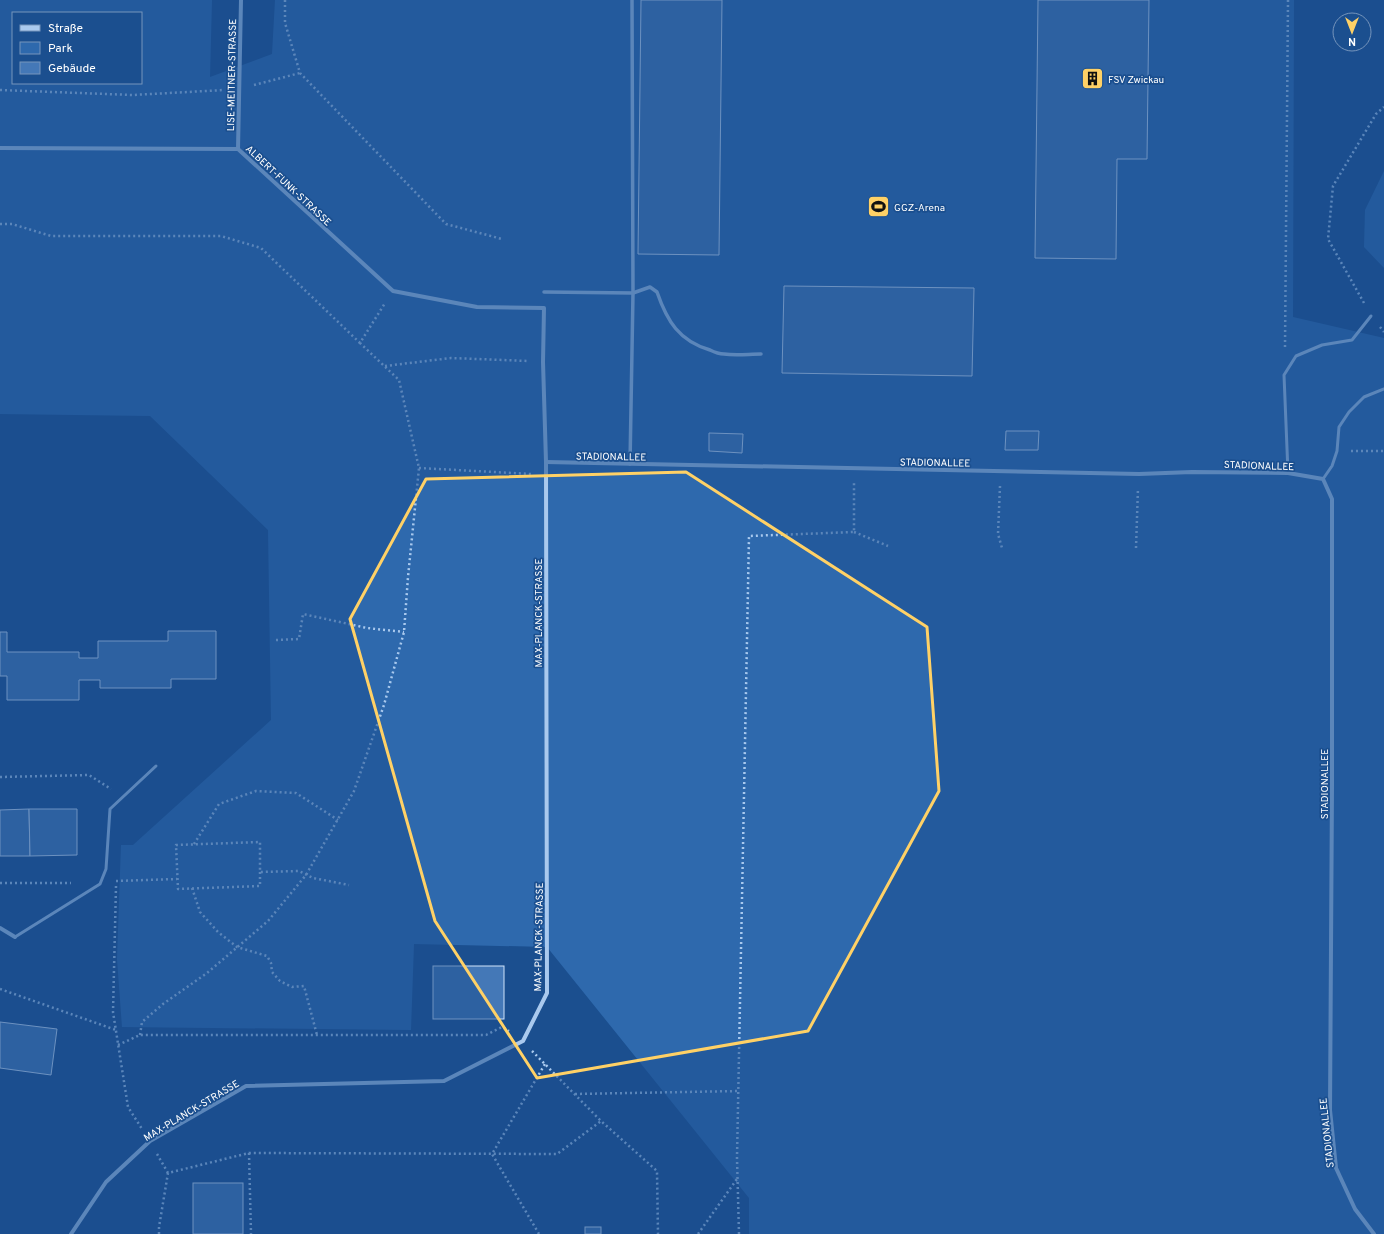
<svg xmlns="http://www.w3.org/2000/svg" width="1384" height="1234" font-family="Overpass,sans-serif">
<style>
.green{fill:#2e69ad;fill-rule:evenodd}
.building{fill:#4478b7;stroke:#cfe3fa}
.lines{fill:none;stroke-linecap:round;stroke-linejoin:round}
.path{stroke:#a9c9ee;stroke-width:2.5;stroke-dasharray:2 3;stroke-linecap:butt}
.service{stroke:#a9c9ee;stroke-width:3}
.pedestrian{stroke:#a9c9ee;stroke-width:3.5}
.minor{stroke:#a9c9ee;stroke-width:4}
.marked{fill:none;stroke:#ffd166;stroke-width:3;stroke-linejoin:round}
.labels{text-anchor:middle;stroke-width:3.5;stroke-linejoin:round;paint-order:stroke}
.street-label{font-size:10px;fill:#fff;stroke:#1b4f8f}
.poi-label{font-size:10px;fill:#fff;stroke:#1b4f8f;text-anchor:start}
</style>
<rect width="100%" height="100%" fill="#1b4f8f"/>
<!-- green -->
<g class="green">
<path d="M0,0H212L210,77L272,54L275,0H1294L1293,317L1384,338V1234H749V1198L547,947L414,944L411,1030L122,1027L117,959L121,845H133L271,720L268,530L150,416L0,414ZM13,13H141V83H13Z"/>
<path d="M1384,171V268L1364,247L1365,210Z"/>
</g>
<!-- building -->
<g class="building">
<path d="M641,0H722L719,255L638,254Z"/>
<path d="M1038,0H1149L1147,159H1117L1116,259L1035,258Z"/>
<path d="M784,286L974,288L972,376L782,373Z"/>
<path d="M1006,431H1039L1038,450H1005Z"/>
<path d="M709,433L743,434L742,453L709,451Z"/>
<path d="M168,631H216V679H171V688H100V680H79V700H7V676H0V632H7V652H79V658H98V641H168Z"/>
<path d="M29,809L30,856H0V810Z"/>
<path d="M29,809H77V855L30,856Z"/>
<rect x="433" y="966" width="71" height="53"/>
<path d="M0,1022L57,1029L51,1075L0,1068Z"/>
<rect x="193" y="1183" width="50" height="51"/>
<rect x="585" y="1227" width="16" height="7"/>
</g>
<g class="lines">
<!-- path -->
<g class="path">
<path d="M285,0V23L300,73L446,224L502,239"/>
<path d="M254,85L300,73"/>
<path d="M0,90L133,95L224,90"/>
<path d="M0,224H12L51,236H221L261,248L360,343"/>
<path d="M1364,303L1328,239L1333,186L1376,114L1384,107"/>
<path d="M1380,327L1384,332"/>
<path d="M1285,347L1288,0"/>
<path d="M385,366L451,358L529,361"/>
<path d="M1351,451H1384"/>
<path d="M419,468L531,474"/>
<path d="M1000,486L998,534L1002,548"/>
<path d="M854,532L888,546"/>
<path d="M1136,548L1138,488"/>
<path d="M276,640L299,639L303,614L367,628L404,632"/>
<path d="M0,777L89,775L111,789"/>
<path d="M194,844L219,804L256,791L296,793L338,820"/>
<path d="M260,872V886L178,889L176,845L260,842V872L299,871L313,878L349,885"/>
<path d="M116,881L177,879"/>
<path d="M0,883H71"/>
<path d="M116,886L113,1012L128,1107L142,1129"/>
<path d="M192,888L200,912L218,932L237,947L267,956L271,963L272,972L280,981L292,987L304,986L317,1035"/>
<path d="M0,989L116,1030"/>
<path d="M140,1035L142,1022L163,1004L207,973L268,921L306,875L354,791L384,705L404,632L408,577L419,468L399,380L360,343L385,303"/>
<path d="M118,1045L140,1035H486L502,1027L509,1031"/>
<path d="M532,1051L601,1121L657,1171L658,1234"/>
<path d="M575,1094L739,1091"/>
<path d="M249,1153L251,1234"/>
<path d="M157,1154L168,1173"/>
<path d="M159,1234V1227L168,1173L249,1153L557,1154L601,1121"/>
<path d="M539,1234L492,1154L545,1064"/>
<path d="M698,1234L737,1179"/>
<path d="M739,1234L737,1158L749,536L854,532V483"/>
</g>
<!-- service -->
<g class="service">
<path d="M1288,473L1284,375L1296,356L1322,345L1352,340L1371,316"/>
<path d="M1323,479L1332,466L1337,451L1339,427L1349,412L1364,397L1384,389"/>
<path d="M15,937L100,884L106,869L110,809L156,766"/>
</g>
<!-- pedestrian -->
<g class="pedestrian">
<path d="M544,292L633,293L650,287L657,292C667,321 679,341 710,350C714,352 720,354 724,354C736,356 749,354 761,354"/>
<path d="M630,464L633,293L632,0"/>
</g>
<!-- minor -->
<g class="minor">
<path d="M0,148L238,149L393,291L477,307L544,308L543,362L546,462L547,993L523,1041L444,1081L246,1086L150,1141L106,1182L71,1234"/>
<path d="M238,149L241,0"/>
<path d="M546,462L1139,474L1192,472L1288,473L1323,479L1332,499V785L1330,1110L1336,1168L1355,1209L1374,1234"/>
<path d="M0,928L15,937"/>
</g>
</g>
<!-- marked area -->
<path d="M0 0H1384V1234H0ZM686,472L927,627L939,791L808,1031L537,1078L435,921L350,619L426,479Z" fill="#1b4f8f" fill-opacity=".55" fill-rule="evenodd"/>
<path class="marked" d="M686,472L927,627L939,791L808,1031L537,1078L435,921L350,619L426,479Z"/>
<!-- icons -->
<defs>
<symbol id="building-square" viewBox="-11 -11 22 22"><rect x="-9" y="-9" width="18" height="18" rx="4" fill="#ffd166" stroke="#1b4f8f"/><path d="M-4-6H4V6H1V3H-1V6H-4ZM-2.5-4.3h1.7v1.8h-1.7ZM.8-4.3h1.7v1.8H.8ZM-2.5-1h1.7V.8h-1.7ZM.8-1h1.7V.8H.8Z" fill="#111"/></symbol>
<symbol id="stadium-square" viewBox="-11 -11 22 22"><rect x="-9" y="-9" width="18" height="18" rx="4" fill="#ffd166" stroke="#1b4f8f"/><path d="M0-5a6.5 5 0 1 0 0 10a6.5 5 0 1 0 0-10ZM-3.5-1.8h7v3.6h-7Z" fill="#111"/></symbol>
</defs>
<g fill-rule="evenodd">
<use href="#building-square" x="1080" y="66" width="25" height="25"/>
<use href="#stadium-square" x="866" y="194" width="25" height="25"/>
</g>
<g class="labels">
<!-- street labels -->
<g class="street-label">
<text transform="translate(231 75) rotate(-89)" y="4">LISE-MEITNER-STRASSE</text>
<text transform="translate(289 185) rotate(43)" y="4">ALBERT-FUNK-STRASSE</text>
<text transform="translate(611 456) rotate(1)" y="4">STADIONALLEE</text>
<text transform="translate(935 462) rotate(1)" y="4">STADIONALLEE</text>
<text transform="translate(1259 465) rotate(2)" y="4">STADIONALLEE</text>
<text transform="translate(538 613) rotate(-90)" y="4">MAX-PLANCK-STRASSE</text>
<text transform="translate(1324 784) rotate(-90)" y="4">STADIONALLEE</text>
<text transform="translate(538 937) rotate(-89)" y="4">MAX-PLANCK-STRASSE</text>
<text transform="translate(191 1110) rotate(-31)" y="4">MAX-PLANCK-STRASSE</text>
<text transform="translate(1326 1133) rotate(-96)" y="4">STADIONALLEE</text>
</g>
<!-- poi labels -->
<g class="poi-label">
<text x="1108" y="83">FSV Zwickau</text>
<text x="894" y="211">GGZ-Arena</text>
</g>
</g>
<!-- legend -->
<rect x="12" y="12" width="130" height="72" fill="#1b4f8f" stroke="#7695bc"/>
<rect x="20" y="25" width="20" height="6" fill="#a9c9ee" stroke="#7695bc"/>
<text x="48" y="32" font-size="12" fill="#ffffff">Straße</text>
<rect x="20" y="42" width="20" height="12" fill="#2e69ad" stroke="#7695bc"/>
<text x="48" y="52" font-size="12" fill="#ffffff">Park</text>
<rect x="20" y="62" width="20" height="12" fill="#4478b7" stroke="#7695bc"/>
<text x="48" y="72" font-size="12" fill="#ffffff">Gebäude</text>
<!-- north arrow -->
<g transform="translate(1352 32) rotate(180)"><circle r="19" fill="#1b4f8f" stroke="#7695bc"/>
<path d="M0-3L7 15L0 10L-7 15Z" fill="#ffd166"/>
<text y="-6" font-size="11" font-weight="bold" text-anchor="middle" fill="#ffffff">N</text>
</g>
</svg>
